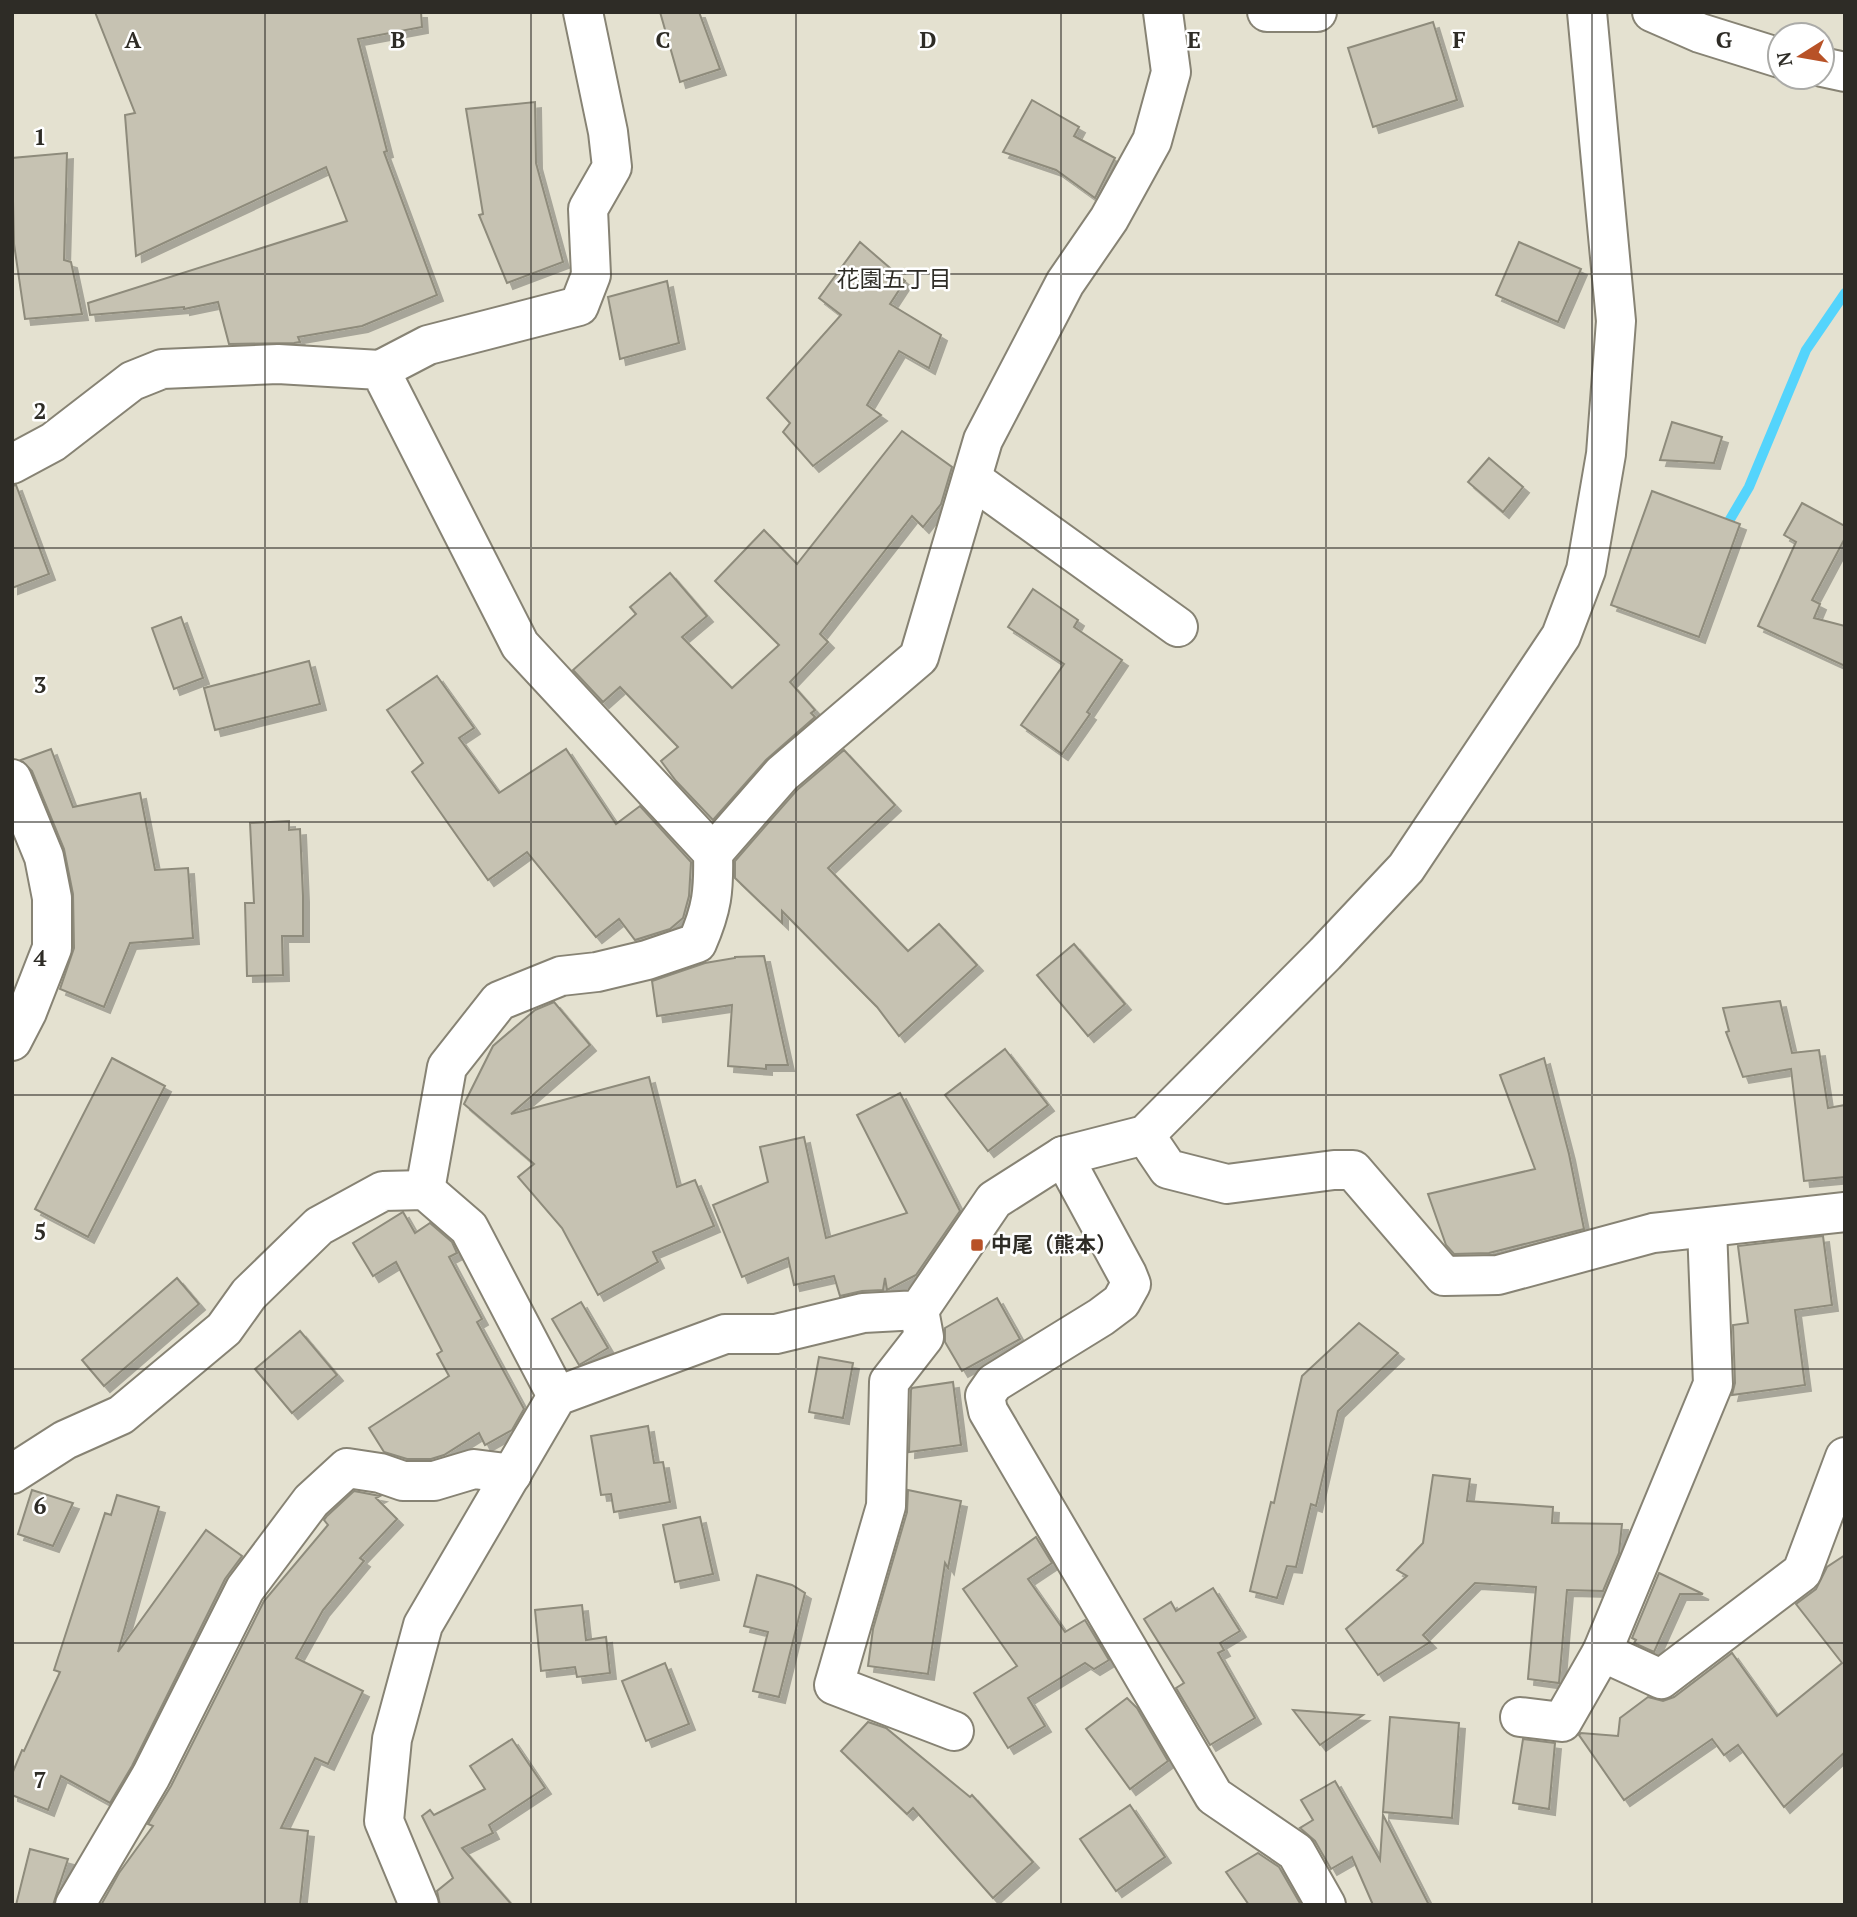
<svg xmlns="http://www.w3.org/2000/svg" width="1857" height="1917" font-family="'PT Serif','Noto Sans JP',serif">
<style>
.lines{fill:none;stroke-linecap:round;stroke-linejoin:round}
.stream{stroke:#54d4fc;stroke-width:10}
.building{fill:#c6c2b2;stroke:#8e8b7b;stroke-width:2;filter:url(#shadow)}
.minor-casing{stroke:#878374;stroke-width:42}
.tertiary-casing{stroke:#878374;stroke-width:42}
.minor{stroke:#fff;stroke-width:38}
.tertiary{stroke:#fff;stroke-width:38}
.grid{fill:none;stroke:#2e2c26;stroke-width:2;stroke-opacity:0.55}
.poi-dot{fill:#b85227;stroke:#fff;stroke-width:2.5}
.labels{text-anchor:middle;stroke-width:5;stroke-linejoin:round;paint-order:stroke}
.poi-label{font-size:21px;font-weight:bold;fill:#2e2c26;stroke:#fff;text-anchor:start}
.neighbourhood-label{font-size:23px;fill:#2e2c26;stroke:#fff}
.grid-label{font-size:23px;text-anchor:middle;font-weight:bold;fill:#2e2c26;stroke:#fff;stroke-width:5;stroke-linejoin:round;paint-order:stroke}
</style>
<defs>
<filter id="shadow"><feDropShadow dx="6" dy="6" stdDeviation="0" flood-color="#0004"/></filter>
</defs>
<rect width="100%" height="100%" fill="#e4e1d0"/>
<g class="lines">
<!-- stream -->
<path class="stream" d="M1722,533L1749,487L1806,350L1845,293"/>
</g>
<!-- building -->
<g class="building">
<path d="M95,12H421L422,27L358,39L387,151L384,152L437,295L362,326L298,337L300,342L294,343L229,344L218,302L184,309V307L90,315L88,303L347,221L326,167L136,256L125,115L135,113Z"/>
<path d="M660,12H699L720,69L680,82Z"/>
<path d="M1433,22L1457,100L1373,127L1348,48Z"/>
<path d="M1032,100L1079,127L1074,136L1115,158L1095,198L1056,170L1003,152Z"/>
<path d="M535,102L536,163L563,262L507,283L479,215L483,214L466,109Z"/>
<path d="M67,153L64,260L71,262L82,314L25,319L14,244L12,158Z"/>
<path d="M860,242L905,281L890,304L941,335L929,368L899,351L867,405L881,415L813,466L783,432L790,423L767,398L841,315L819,298Z"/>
<path d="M1519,242L1581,269L1558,322L1496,295Z"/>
<path d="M667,281L679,343L620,359L608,297Z"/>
<path d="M1672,422L1722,437L1714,463L1660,460Z"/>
<path d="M902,431L952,467L941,504L923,527L912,516L820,634L828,642L790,682L815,710L811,713L815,717L766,760L713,820L676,781L661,761L678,747L620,687L603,702L573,670L636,614L630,607L670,573L707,616L682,637L732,688L779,645L715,581L764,530L797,564Z"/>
<path d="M1489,458L1523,487L1503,512L1468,482Z"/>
<path d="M16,485L49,574L12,588V486Z"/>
<path d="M1652,491L1740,524L1699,637L1611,605Z"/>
<path d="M1802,503L1845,526V538L1812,600L1820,604L1814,618L1845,626V666L1758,626L1796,542L1784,535Z"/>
<path d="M1033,589L1078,620L1074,627L1122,660L1087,712L1090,714L1062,754L1021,725L1064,664L1008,627Z"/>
<path d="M181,617L203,678L174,689L152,628Z"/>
<path d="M309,661L320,704L215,730L204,688Z"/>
<path d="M437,676L474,728L459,738L499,793L566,749L616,824L640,806L691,862L689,896L683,918L670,929L635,940L619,919L596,937L527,852L488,880L412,772L423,763L387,710Z"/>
<path d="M51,749L73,807L140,793L155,870L188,868L193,938L130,943L104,1007L60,989L74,948L73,894L64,849L32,771L21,760Z"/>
<path d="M844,750L895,805L828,868L908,951L939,924L977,965L899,1036L877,1007L782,911V923L735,878V861L797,790Z"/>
<path d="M289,821V830L300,829L303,896V936H282L283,975L247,976L245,903H254L250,823Z"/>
<path d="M1074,944L1125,1004L1088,1036L1037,975Z"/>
<path d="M764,956L788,1065H766V1069L728,1066L732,1005L657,1016L652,981L705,963L735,958V957Z"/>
<path d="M1780,1001L1792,1053L1819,1050L1828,1108L1845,1105V1177L1804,1181L1791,1069L1743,1077L1726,1032L1729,1031L1723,1008Z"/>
<path d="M554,1002L590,1045L511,1114L649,1077L677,1187L695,1180L714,1226L653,1252L658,1262L598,1295L562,1228L518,1177L534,1164L464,1104L493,1046L535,1010Z"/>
<path d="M1005,1049L1048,1105L988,1151L945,1095Z"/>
<path d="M112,1058L165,1086L88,1237L35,1209Z"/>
<path d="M1544,1058L1569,1154L1584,1229L1489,1253L1454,1254L1446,1245L1428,1194L1535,1169L1500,1075Z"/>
<path d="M900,1093L960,1211L916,1275L887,1290L885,1278L883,1290L862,1291L840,1296L834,1276L794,1285L788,1258L742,1277L713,1205L768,1182L760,1147L804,1137L826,1238L907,1213L857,1115Z"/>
<path d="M403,1212L415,1233L430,1223L452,1242L457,1253L449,1257L482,1319L477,1322L524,1409L512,1430L485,1445L479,1433L444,1455L431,1459H407L384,1452L369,1428L449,1376L437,1354L442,1351L396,1262L373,1276L353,1243Z"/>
<path d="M1823,1236L1832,1305L1795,1310L1805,1385L1732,1395L1735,1383L1733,1325L1748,1323L1738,1246Z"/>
<path d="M177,1278L199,1304L104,1386L82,1360Z"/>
<path d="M997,1298L1020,1339L962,1371L945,1342V1328Z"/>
<path d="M581,1302L608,1348L579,1365L552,1319Z"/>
<path d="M1359,1323L1398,1353L1338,1411L1316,1506L1311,1504L1296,1567L1287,1566L1277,1598L1250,1591L1271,1502L1274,1503L1302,1376Z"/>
<path d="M300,1331L337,1375L292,1413L255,1369Z"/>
<path d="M819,1357L853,1363L843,1418L809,1412Z"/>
<path d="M953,1382L961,1445L909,1452L911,1390L912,1388Z"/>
<path d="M648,1426L654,1463L663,1462L670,1502L614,1512L611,1494L601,1495L591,1436Z"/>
<path d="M1433,1475L1470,1479L1467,1501L1553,1507L1552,1523L1622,1524L1619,1553L1603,1591L1567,1590L1559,1683L1528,1679L1536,1587L1475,1583L1423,1635L1430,1642L1378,1675L1346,1629L1407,1576L1397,1570L1423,1543Z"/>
<path d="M32,1490L73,1503L53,1546L18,1534Z"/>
<path d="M908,1490L961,1501L948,1568L945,1563L928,1674L868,1666L873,1629L907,1512Z"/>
<path d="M354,1491L380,1496L376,1498L397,1519L360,1558L364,1561L323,1610L296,1658L363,1691L328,1764L315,1758L281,1828L308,1831L300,1905H101L119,1873L153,1826L148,1824L171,1786L264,1601L328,1525L324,1520L327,1516Z"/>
<path d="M117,1495L159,1507L118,1652L206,1530L242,1556L225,1579L132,1766L110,1803L61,1776L48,1810L12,1795V1774L22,1750L24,1751L60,1672L54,1670L105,1513L111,1515Z"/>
<path d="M700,1517L713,1574L675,1582L663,1525Z"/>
<path d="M1036,1537L1052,1563L1028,1579L1065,1632L1085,1620L1109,1660L1094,1669L1085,1663L1028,1698L1045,1726L1008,1748L974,1693L1017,1666L963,1589Z"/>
<path d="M1845,1555V1752L1784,1807L1738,1745L1724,1755L1712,1739L1624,1800L1579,1735L1581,1733L1618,1736L1620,1718L1648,1697L1663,1701L1674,1697L1732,1653L1777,1716L1842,1663L1796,1604L1816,1589L1827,1567Z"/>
<path d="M1659,1573L1703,1594H1680L1654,1652L1634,1643L1636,1640L1632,1638Z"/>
<path d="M757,1575L792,1585L805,1593L779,1697L753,1691L768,1632L744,1626Z"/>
<path d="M1213,1588L1240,1631L1220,1643L1224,1650L1218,1653L1255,1718L1210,1745L1176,1688L1184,1683L1144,1619L1171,1602L1176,1611Z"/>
<path d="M582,1605L586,1640L606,1637L610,1673L577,1677L575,1667L541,1671L535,1610Z"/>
<path d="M665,1663L689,1724L646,1741L622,1681Z"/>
<path d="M1127,1698L1137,1708L1168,1761L1130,1789L1086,1729Z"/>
<path d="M1293,1710L1363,1715L1320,1745Z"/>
<path d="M1390,1717L1459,1723L1452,1818L1383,1812Z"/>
<path d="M868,1722L886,1728L970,1797L972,1795L1033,1862L993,1898L913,1808L907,1814L841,1751Z"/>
<path d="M512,1739L545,1788L489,1825L493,1833L462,1848L512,1905H440L437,1891L453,1878L422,1816L430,1810L434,1815L485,1789L470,1766Z"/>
<path d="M1523,1739L1555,1743L1549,1809L1513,1803Z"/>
<path d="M1335,1781L1380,1860L1383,1815L1429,1905H1373L1352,1857L1331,1869L1315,1841L1300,1828L1313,1820L1301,1800Z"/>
<path d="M1130,1805L1165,1857L1116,1891L1080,1839Z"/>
<path d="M30,1849L68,1859L53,1905H16Z"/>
<path d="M1258,1853L1279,1867L1301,1905H1249L1226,1872Z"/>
</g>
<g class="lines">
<defs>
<g id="minor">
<path d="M1267,12H1317"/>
<path d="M380,370L428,345L579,306L591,275L588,209L612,167L608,132L583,12"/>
<path d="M12,464L53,442L132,381L162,369L278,364L380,370L520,645L713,853C714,891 712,909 697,943L647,960L597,972L561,976L499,1001L447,1067L425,1190"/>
<path d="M972,479L1178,627"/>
<path d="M12,779L44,857L52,898V948L27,1012L12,1041"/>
<path d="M713,853L782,774L919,657L983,440L1065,283L1109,219L1152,141L1171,72L1163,12"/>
<path d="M1145,1135L1168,1169L1227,1184L1334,1170H1353L1444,1276L1498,1275L1653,1233L1845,1212"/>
<path d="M919,1310L924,1337L889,1382L886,1506L834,1685L954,1731"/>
<path d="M12,1474L65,1440L121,1415L224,1329L249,1294L319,1226L383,1191L425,1190L469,1228L557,1396"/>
<path d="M1602,1652L1661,1679L1802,1572L1845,1457"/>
<path d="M1520,1717L1562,1722L1602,1652L1713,1384L1707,1228"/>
<path d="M75,1905L151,1776L245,1589L311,1501L347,1468L380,1473L403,1481H434L474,1469L512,1474"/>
<path d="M419,1905L384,1821L392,1739L423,1625L557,1396L725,1334H776L863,1313L919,1310L994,1200L1063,1156L1127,1274L1131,1284L1121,1302L1101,1317L994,1383L985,1396L988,1411L1214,1796L1296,1852L1326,1905"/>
</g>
<g id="tertiary">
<path d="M1652,12L1700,33L1780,58"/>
<path d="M1822,67L1845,72"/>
<path d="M1063,1156L1145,1135L1325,954L1406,868L1561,636L1586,570L1606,454L1616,321L1587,12"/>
</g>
</defs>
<!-- minor casing -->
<use href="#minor" class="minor-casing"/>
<!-- tertiary casing -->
<use href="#tertiary" class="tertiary-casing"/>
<!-- minor -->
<use href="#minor" class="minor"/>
<!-- tertiary -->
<use href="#tertiary" class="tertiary"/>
</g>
<!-- grid -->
<path class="grid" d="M265,12V1905M531,12V1905M796,12V1905M1061,12V1905M1326,12V1905M1592,12V1905M12,274H1845M12,548H1845M12,822H1845M12,1095H1845M12,1369H1845M12,1643H1845"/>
<!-- markers -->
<rect class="poi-dot" x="970" y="1238" width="14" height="14" rx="3.5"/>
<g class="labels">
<!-- poi labels -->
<g class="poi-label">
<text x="991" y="1252">中尾（熊本）</text>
</g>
<!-- neighbourhood labels -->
<g class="neighbourhood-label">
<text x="894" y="287">花園五丁目</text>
</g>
</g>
<g class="grid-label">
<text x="133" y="48">A</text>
<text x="398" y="48">B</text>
<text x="663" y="48">C</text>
<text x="928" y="48">D</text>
<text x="1194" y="48">E</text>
<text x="1459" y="48">F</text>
<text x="1724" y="48">G</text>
<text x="40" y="145">1</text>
<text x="40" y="419">2</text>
<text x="40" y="693">3</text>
<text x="40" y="966">4</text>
<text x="40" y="1240">5</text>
<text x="40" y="1514">6</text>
<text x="40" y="1788">7</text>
</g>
<!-- border -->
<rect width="1857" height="1917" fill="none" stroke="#2e2c26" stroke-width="28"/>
<!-- north arrow -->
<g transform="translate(1801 56) rotate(259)"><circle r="33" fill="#ffffff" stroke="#ababa8" stroke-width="2"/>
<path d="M0-5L12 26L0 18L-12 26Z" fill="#b85227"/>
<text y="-10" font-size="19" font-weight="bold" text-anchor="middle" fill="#2e2c26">N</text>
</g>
</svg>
